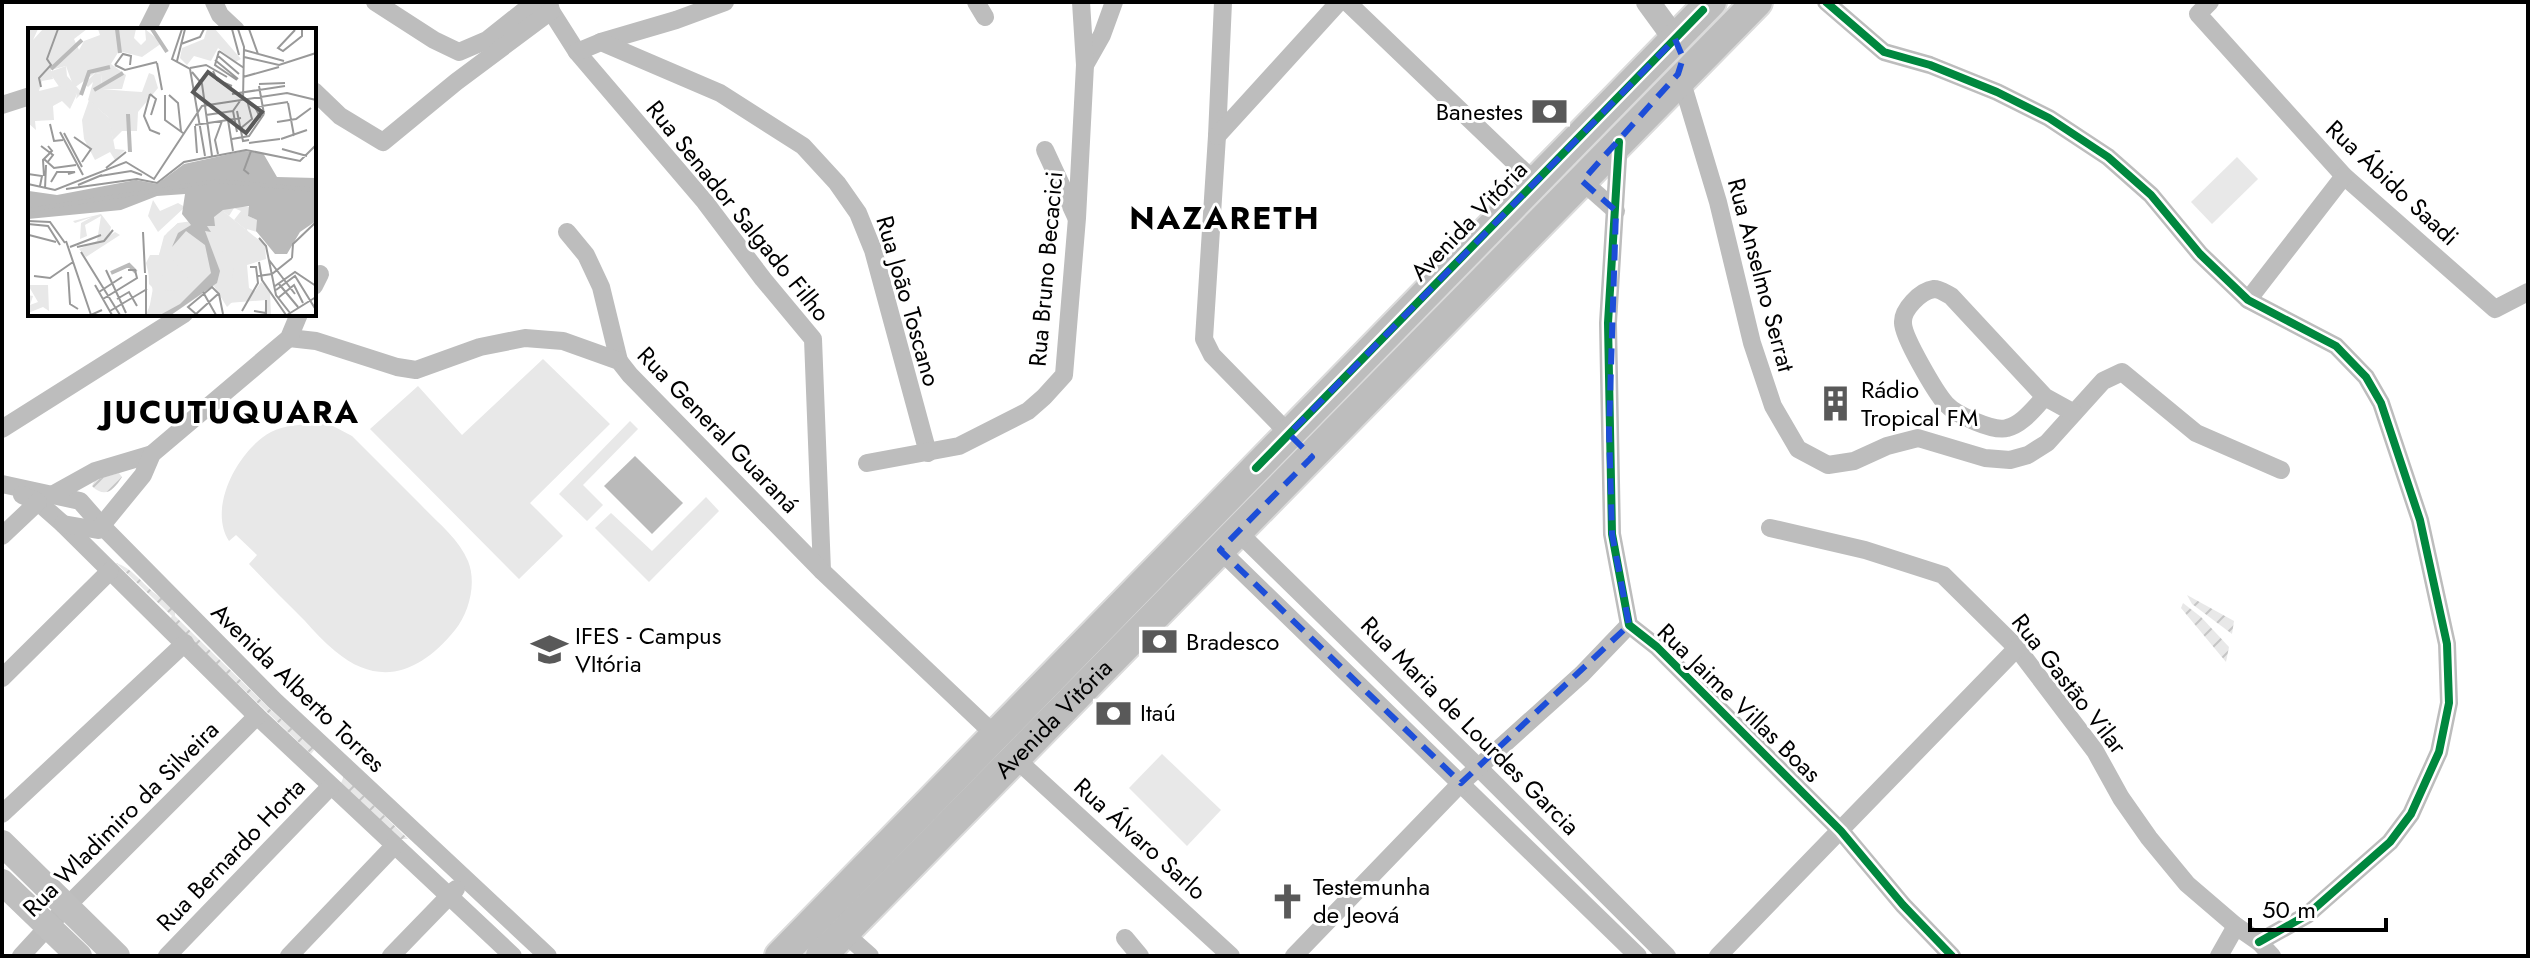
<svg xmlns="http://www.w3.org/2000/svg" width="2530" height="958" font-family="Jost,sans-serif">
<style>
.grass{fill:#e8e8e8}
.garden{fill:url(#garden-furrows)}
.water{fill:#bababa}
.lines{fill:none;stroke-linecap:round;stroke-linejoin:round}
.primary-casing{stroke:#dbdbdb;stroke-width:34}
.minor{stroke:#bdbdbd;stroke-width:18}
.tertiary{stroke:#bdbdbd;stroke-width:24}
.secondary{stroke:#bfbfbf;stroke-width:26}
.primary{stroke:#bdbdbd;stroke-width:30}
.cycleway-casing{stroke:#fff;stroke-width:13}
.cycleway{stroke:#00873e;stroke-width:8}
.marked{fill:none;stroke:#1d4ed8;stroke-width:6;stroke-dasharray:16 10;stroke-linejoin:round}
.labels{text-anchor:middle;stroke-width:6;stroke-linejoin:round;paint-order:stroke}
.poi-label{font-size:24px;fill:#000;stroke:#fff;text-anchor:start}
.street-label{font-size:24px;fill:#000;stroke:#fff}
.district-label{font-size:32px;font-weight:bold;letter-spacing:2px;fill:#000;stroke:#fff}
.inset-river{fill:none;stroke:#bababa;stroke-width:4}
.inset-road{fill:none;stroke:#999;stroke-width:2}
.view{fill:#595959;fill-opacity:0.15;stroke:#595959;stroke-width:4}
.inset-edge{fill:none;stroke:#000;stroke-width:4}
</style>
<defs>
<pattern id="garden-furrows" width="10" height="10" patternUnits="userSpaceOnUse" patternTransform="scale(2)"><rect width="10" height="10" fill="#e8e8e8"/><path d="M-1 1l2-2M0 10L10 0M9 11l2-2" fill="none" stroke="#c5c5c5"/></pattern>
</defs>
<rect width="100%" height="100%" fill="#fff"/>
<!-- grass -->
<g class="grass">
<path d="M2237,157L2258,179L2212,224L2191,202Z"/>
<path d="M543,359L610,424L530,503L563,536L519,579L370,429L418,386L462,435Z"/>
<path d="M630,421L638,429L583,485L603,505L587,521L559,494Z"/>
<path d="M315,423L333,426L352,436C375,459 398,482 421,505C437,522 459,539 468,561C477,583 469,613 455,630C421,672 380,689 335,651C324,642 314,631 305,621C286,602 267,583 249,564L257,555L236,535L229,541C207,507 239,449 271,432C284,425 301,425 315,423Z"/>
<path d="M706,497L719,511L649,582L595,528L611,513L652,551Z"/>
<path d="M1162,754L1221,810L1187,846L1129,788Z"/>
</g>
<!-- garden -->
<g class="garden">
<path d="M119,473L122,477C114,490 105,499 92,486L95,480Z"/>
<path d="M116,563C132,568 141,582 153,592C160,598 167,600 175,608V616L272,711L315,749L311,754L170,619L172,616Z"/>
<path d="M2187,595L2234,621L2232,634L2192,604Z"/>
<path d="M2183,603L2201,617L2229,647L2226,662L2181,608Z"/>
<path d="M345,774L362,794L408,839H399L341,783Z"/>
</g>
<!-- water -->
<path class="water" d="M635,456L683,503L652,534L604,486Z"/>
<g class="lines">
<defs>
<g id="primary">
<path d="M780,956L1711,2"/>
<path id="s1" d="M821,956L1757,2"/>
</g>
</defs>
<!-- primary casing -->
<use href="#primary" class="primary-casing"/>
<!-- minor -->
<g class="minor">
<path d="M214,2L220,15L236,30"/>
<path d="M375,2L434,40L459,52L487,40L535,2"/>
<path d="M549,2L551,11L577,52L705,202L763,279L813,339L822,571"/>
<path d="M976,2L985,17"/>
<path d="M1223,2L1217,136L1204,339L1212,355L1294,439"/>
<path d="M1347,2L1535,182"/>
<path d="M1826,2L1884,52L1930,65L1997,92L2049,118L2108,157L2151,195L2200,254L2248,300L2336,346L2366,377L2381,403L2420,520L2447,644L2449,703L2439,752L2411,814L2390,842L2307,915L2259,942"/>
<path d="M2210,2L2198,14L2344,176L2495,309L2528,292"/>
<path d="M147,30L161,2"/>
<path d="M601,42L676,20L725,2"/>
<path d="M577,52L601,42L720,93L803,146L837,183L858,213L873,250L928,453"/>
<path d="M1085,65L1102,35L1114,2"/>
<path d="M1681,79L1718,202L1752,343L1773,406L1798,449L1828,465L1854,461L1887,446L1918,438L1985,458L2010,460L2028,455L2047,443L2103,381L2122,372L2196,433L2281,470"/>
<path d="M314,91L340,116L383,142L456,82L551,11"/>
<path d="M2,105L30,96"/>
<path d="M1217,136L1339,2"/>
<path d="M1619,142L1608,323L1612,534L1629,625L1657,647L1841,831L1903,905L1952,956"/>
<path d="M1045,150L1076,217"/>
<path d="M1582,181L1616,211"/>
<path d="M567,232L586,255L601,287L619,361"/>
<path d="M314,286L320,274"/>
<path d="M2248,300L2344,176"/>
<path d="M289,338L316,341L397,367L416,370L480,347L525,338L563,341L619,361L630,375L822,571L995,735"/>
<path d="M2045,397C2034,408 2023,424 2007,428C1994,432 1956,415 1946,404C1936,393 1903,337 1903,323C1902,310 1920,291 1934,289C1940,289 1945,293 1951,296L2045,397L2074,413"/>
<path d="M2,429L184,314"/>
<path d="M867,463L959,446L1028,411L1044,397L1064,375L1077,218L1085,65L1081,2"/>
<path d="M2,484L80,501L102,526L274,700L548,956"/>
<path d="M22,495L38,502L63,524L257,716L513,956"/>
<path d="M50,496L95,471L152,454"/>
<path d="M63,524L98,530L143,475L152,454L289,338L299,314"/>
<path d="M1770,528L1865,550L1943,575L2017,648L2095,751L2121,798L2149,838L2187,884L2236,926L2259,942L2272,956"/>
<path d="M1238,532L1479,768L1667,956"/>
<path d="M2,536L38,502"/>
<path d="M1220,550L1638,956"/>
<path d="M2,678L110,571"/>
<path d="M1015,758L1231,956"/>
<path d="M2,814L185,643"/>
<path d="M844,933L870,956"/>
<path d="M1125,938L1140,956"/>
<path d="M21,956L67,906L257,716"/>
<path d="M167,956L330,787"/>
<path d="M289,956L394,846"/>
<path d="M391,956L456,889"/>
<path d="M1294,956L1461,783L1582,674L1629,625"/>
<path d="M1718,956L2017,648"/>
<path d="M2219,956L2236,926"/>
</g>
<!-- tertiary -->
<path class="tertiary" d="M1648,2L1675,39"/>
<!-- secondary -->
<g class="secondary">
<path d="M2,843L117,956"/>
<path d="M2,882L79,956"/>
</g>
<!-- primary -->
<use href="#primary" class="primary"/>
<defs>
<g id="cycleway">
<path d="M1826,2L1884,52L1930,65L1997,92L2049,118L2108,157L2151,195L2200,254L2248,300L2336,346L2366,377L2381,403L2420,520L2447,644L2449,703L2439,752L2411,814L2390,842L2307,915L2259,942"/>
<path d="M1619,142L1608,323L1612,534L1629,625L1657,647L1841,831L1903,905L1952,956"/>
<path d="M1256,468L1703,10"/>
</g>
</defs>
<!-- cycleway casing -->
<use href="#cycleway" class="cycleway-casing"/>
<!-- cycleway -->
<use href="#cycleway" class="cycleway"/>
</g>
<!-- marked area -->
<path class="marked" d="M1675,39L1683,58L1678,74L1582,181L1616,211L1609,429L1612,534L1629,625L1461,783L1220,550L1312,457L1289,434Z"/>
<!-- icons -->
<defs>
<symbol id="bank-bare" viewBox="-9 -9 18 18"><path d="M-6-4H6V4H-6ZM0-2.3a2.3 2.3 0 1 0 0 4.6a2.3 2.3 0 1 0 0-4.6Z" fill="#595959" stroke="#fff" stroke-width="2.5" paint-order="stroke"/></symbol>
<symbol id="building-bare" viewBox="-9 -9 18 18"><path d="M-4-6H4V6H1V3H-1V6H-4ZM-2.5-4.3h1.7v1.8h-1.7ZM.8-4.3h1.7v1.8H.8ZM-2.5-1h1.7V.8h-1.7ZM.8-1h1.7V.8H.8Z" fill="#595959" stroke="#fff" stroke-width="2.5" paint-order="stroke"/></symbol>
<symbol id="university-bare" viewBox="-9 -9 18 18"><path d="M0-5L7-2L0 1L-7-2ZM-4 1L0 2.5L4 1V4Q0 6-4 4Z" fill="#595959" stroke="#fff" stroke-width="2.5" paint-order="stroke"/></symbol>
<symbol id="church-bare" viewBox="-9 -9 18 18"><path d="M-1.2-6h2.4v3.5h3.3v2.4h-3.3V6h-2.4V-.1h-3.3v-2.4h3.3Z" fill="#595959" stroke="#fff" stroke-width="2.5" paint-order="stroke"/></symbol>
</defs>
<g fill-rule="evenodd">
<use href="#bank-bare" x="1524" y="86" width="51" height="51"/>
<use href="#building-bare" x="1810" y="378" width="51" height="51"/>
<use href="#bank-bare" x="1134" y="616" width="51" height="51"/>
<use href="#university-bare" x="524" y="624" width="51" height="51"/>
<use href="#bank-bare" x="1088" y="688" width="51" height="51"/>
<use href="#church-bare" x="1262" y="876" width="51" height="51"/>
</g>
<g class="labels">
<!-- poi labels -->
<g class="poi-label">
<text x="1523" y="120" text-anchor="end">Banestes</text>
<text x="1861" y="398">Rádio<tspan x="1861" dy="28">Tropical FM</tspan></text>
<text x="575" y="644">IFES - Campus<tspan x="575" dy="28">VItória</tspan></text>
<text x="1186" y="650">Bradesco</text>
<text x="1140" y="721">Itaú</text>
<text x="1313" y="895">Testemunha<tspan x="1313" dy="28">de Jeová</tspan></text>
</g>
<!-- street labels -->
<g class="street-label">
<text transform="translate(2392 183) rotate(43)" y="8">Rua Ábido Saadi</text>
<text transform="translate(738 211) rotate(51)" y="8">Rua Senador Salgado Filho</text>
<text transform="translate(1469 221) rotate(-46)" y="8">Avenida Vitória</text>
<text transform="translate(1046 269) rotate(-85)" y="8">Rua Bruno Becacici</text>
<text transform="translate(1761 275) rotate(75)" y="8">Rua Anselmo Serrat</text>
<text transform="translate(908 301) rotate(74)" y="8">Rua João Toscano</text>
<text transform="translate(718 430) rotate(46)" y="8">Rua General Guaraná</text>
<text transform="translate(2069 684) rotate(52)" y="8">Rua Gastão Vilar</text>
<text transform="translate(298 688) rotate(44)" y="8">Avenida Alberto Torres</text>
<text transform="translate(1739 703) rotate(44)" y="8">Rua Jaime Villas Boas</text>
<text dy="8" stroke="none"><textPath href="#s1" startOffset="332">Avenida Vitória</textPath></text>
<text transform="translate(1470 726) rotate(45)" y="8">Rua Maria de Lourdes Garcia</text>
<text transform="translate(121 819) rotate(-45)" y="8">Rua Wladimiro da Silveira</text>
<text transform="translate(1140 839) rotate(42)" y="8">Rua Álvaro Sarlo</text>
<text transform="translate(231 855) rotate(-46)" y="8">Rua Bernardo Horta</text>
</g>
<!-- district labels -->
<g class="district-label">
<text x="1225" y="229">NAZARETH</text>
<text x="231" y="423">JUCUTUQUARA</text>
</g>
</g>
<!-- overview -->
<g transform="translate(28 28)">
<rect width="288" height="288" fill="#fff"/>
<path d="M38,38L39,48L54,65L48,71L49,66L34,63L21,44ZM67,45L73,46L74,61L98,63L114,64L121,45L126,47L130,60L110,84L109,103H94L85,112L80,89L60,72L65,54L60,59L56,56ZM207,178L222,179L220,188L229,192V204L219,201L222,215L217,201L206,192L213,183L206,180L201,188L195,183ZM0,257H20L21,283L15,279L0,285V267L5,268L2,277L10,274Z" fill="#e8e8e8"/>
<path d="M0,1H10L5,12L15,1H59L46,11L51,22L56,13L72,7L70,1H108L106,10L113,17L118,12L117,1L134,15L114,29L91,23L83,36L98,47L94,61H74L73,46L67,45L46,60L38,38L23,42L25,51L14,53L11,63L31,58L49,66L42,81L34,73L25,78L26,92L7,93L8,102L0,95ZM179,1H187L213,31L207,34L190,20L183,33L166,28L159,37L152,30L154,20L176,11ZM61,72L81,90L87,121L97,122L87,132L82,124L67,132L56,111L54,92ZM125,172L132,183L150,175L157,179L130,204L120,188ZM195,183L237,217L238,231L219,237L221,260L227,263L233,254L242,263L243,287H236L238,272L200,275L186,258L143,287H118L126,267L118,235L122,227H131L136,208L150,195L186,190ZM73,186L83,199L81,208L87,204L92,207L58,229L51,221L69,213L73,188L57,197L59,208L52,211L53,195L64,189L47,195L45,193Z" fill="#e8e8e8"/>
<path d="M186,177L205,179L186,190L212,202L202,219L189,226L187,237L172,195ZM161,189L178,218L182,247L147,280L120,287L125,260L121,256L120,232L131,227L139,205L150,195L160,196ZM145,232L160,250L159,258L149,263L137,262L142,251L133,247ZM206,238L204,250L199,251L211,267L199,279L186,258L191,241Z" fill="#e8e8e8" fill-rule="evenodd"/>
<path d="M216,123L235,125L249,149L288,150V193L272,204L259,226H247L228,203L229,192L220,188L221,178L195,182L186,189L187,198H179L183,204L177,203L192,243L189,255L143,287H132L152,276L183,245L177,217L158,203L144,219L150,205L163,197L154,186L157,166L129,168L93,182L0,191L1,163L29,167L108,152L129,156L156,136Z" fill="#bababa"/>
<path class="inset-river" d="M89,1L92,25M124,1L139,24M23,41L54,12M66,62L95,45M53,67L61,44L82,39M100,86L102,124M0,182L189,153L288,162M83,245L101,237L108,244"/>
<path class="inset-road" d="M154,1L144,31L162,41L177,128M204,1L211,27M210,1L216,19L215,72M221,1L230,26M267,2L250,20L255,23L274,8V1M153,16L172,9L176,1M216,22L256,33M191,23L187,37L209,52M191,23L216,40M189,27L211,46M216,29L251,37L288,25M187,32L210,51M149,33L157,1M129,35L134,62M87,37L97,42L129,34M87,37L95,26L103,28L102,37M162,40L178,37L199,49M185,43L189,52L204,58M164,44L174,56L177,77M215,49L251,39M231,56L257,55M231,58L236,86M13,59L11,50L23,37L19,31L30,1M122,66L116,88L122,102L132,106M122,66L128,71L123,87M204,66L257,58M137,67V92L155,105M141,67L150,75L153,103M260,75L266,108M177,78L184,128M209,83L215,113L221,112M178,87L205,83M233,91L227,79L260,74M200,92L205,123M249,94L268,91L283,80M22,96L26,113L35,112M167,97L213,90M167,98L169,125M213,100L224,91L219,72M32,104L55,147M209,104L205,83L212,73M36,105L54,139M46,109L63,121L54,134M204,111L221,108L236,86M253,111L279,102M221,115L252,111M13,118L25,127L19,135M254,121L279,128M190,126L187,112L194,93M16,131L26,140L48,137M78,140L98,124M0,146L14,148L12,158M221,146L216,142L223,123M16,148L15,132L24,123L20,118M72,148L103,143L114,147M23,154L29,144H47L40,146M0,156L27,162L98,134L126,151L174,78L259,65L288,72M50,157L74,147M17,161L18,137M38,161L109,151L129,155L156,134L218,122L272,133L288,117M0,193L22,194L37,215M0,196L20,198L32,217M115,204L117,245M1,207L28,214M231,210L238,218L248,267L262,285M38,213L63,287L74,282M42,219L73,207M49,219L76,213L85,202M53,224L92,287M264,230L265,216L288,194M241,232L267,266M231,234L234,252L258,287M78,242L98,285M40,244L42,276L50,281M6,248L22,250L45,234M230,248L244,246L264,230M251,256L270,279M67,257L84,287M247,258L267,244L288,258M248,262L267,248L288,282M71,264L94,249M175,264L188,287M250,270L266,257L275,275M75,271L109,250L107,242H100M89,271L101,264L109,278M82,283L119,261M214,283L230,255L228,239H222M226,283L238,285V272M168,286L160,279L184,259L191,266L195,286M168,286L190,266M118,287V247M259,287L288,269"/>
<path class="view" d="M180,44L234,84L218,105L165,64Z"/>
<rect width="288" height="288" class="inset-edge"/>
</g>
<!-- border -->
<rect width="2530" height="958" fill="none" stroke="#000000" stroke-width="8"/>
<!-- scale -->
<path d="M2250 918v12h136v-12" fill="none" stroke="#000000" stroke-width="4"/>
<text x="2262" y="918" font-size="24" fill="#000000" stroke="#ffffff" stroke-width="6" paint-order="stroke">50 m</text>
</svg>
